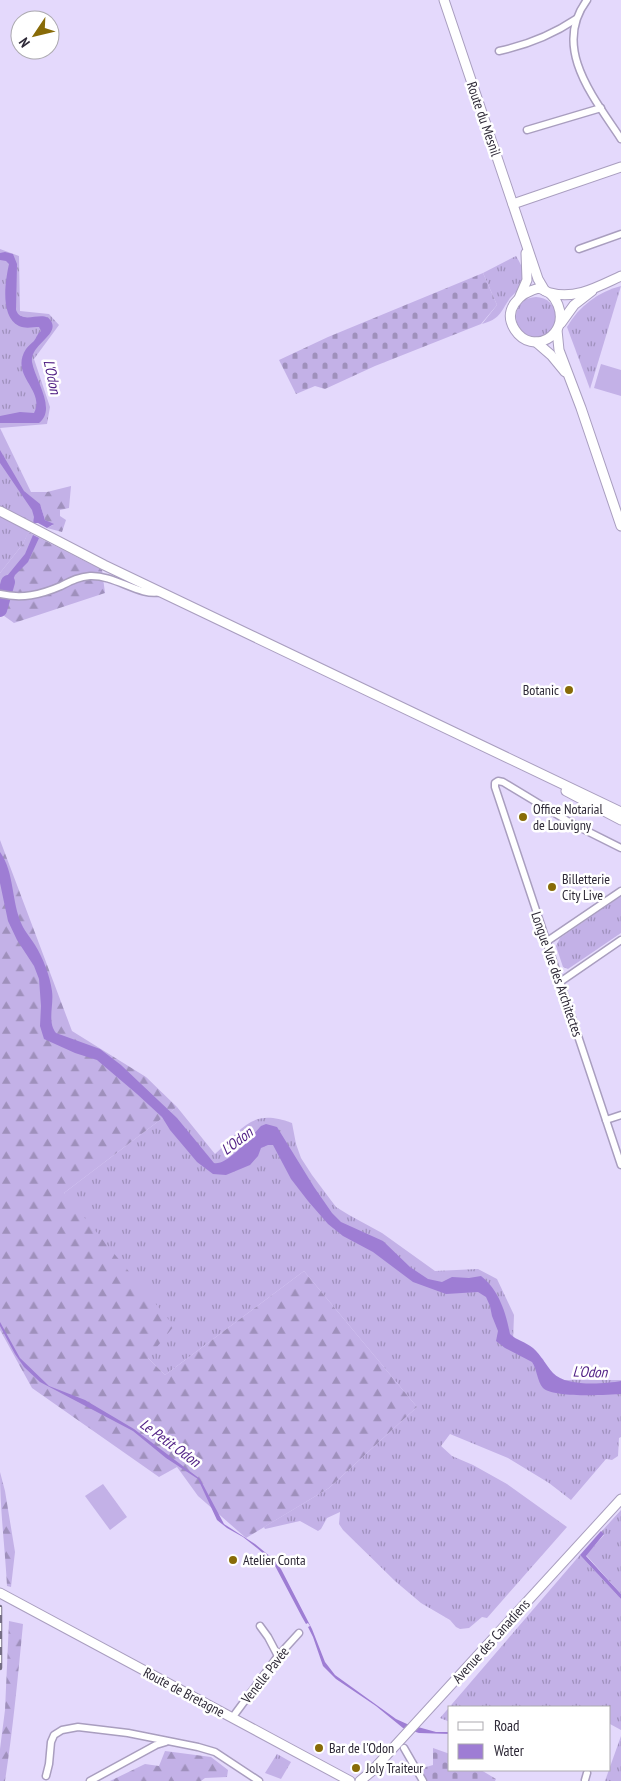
<svg xmlns="http://www.w3.org/2000/svg" width="621" height="1781" font-family="'PT Sans Narrow',sans-serif">
<style>
.grass{fill:url(#grass-tufts)}
.forest{fill:url(#forest-firs)}
.cemetery{fill:url(#cemetery-stones)}
.garden{fill:#c3b1e7}
.water{fill:#9e7dd4}
.lines{fill:none;stroke-linecap:round;stroke-linejoin:round}
.river{stroke:#9e7dd4;stroke-width:14}
.street-casing{stroke:#a99ebf;stroke-width:9}
.secondary-casing{stroke:#a99ebf;stroke-width:11}
.street{stroke:#fff;stroke-width:6}
.secondary{stroke:#fff;stroke-width:9}
.rail-casing{stroke:#766f85;stroke-width:4.5}
.rail{stroke:#fff;stroke-width:2.5;stroke-dasharray:8;stroke-linecap:butt}
.poi-dot{fill:#886b08;stroke:#fff;stroke-width:2}
.labels{text-anchor:middle;stroke-width:5;stroke-linejoin:round;paint-order:stroke}
.street-label{font-size:14px;fill:#2e2937;stroke:#fff}
.poi-label{font-size:14px;fill:#2e2937;stroke:#fff;text-anchor:start}
.water-label{font-size:15px;font-style:italic;fill:#4f1e84;stroke:#fff}
</style>
<defs>
<pattern id="grass-tufts" width="24" height="20" patternUnits="userSpaceOnUse" patternTransform="scale(1.25)"><rect width="24" height="20" fill="#c3b1e7"/><path d="M3 7l-1-3M5 7V3M7 7l1-3M15 17l-1-3M17 17v-4M19 17l1-3" fill="none" stroke="#9f90bc"/></pattern>
<pattern id="forest-firs" width="22" height="20" patternUnits="userSpaceOnUse" patternTransform="scale(1.25)"><rect width="22" height="20" fill="#c3b1e7"/><path d="M5 1l3.5 6h-7zM16 11l3.5 6h-7z" fill="#9f90bc"/></pattern>
<pattern id="cemetery-stones" width="16" height="16" patternUnits="userSpaceOnUse" patternTransform="scale(1.25)"><rect width="16" height="16" fill="#c3b1e7"/><path d="M2 7V4a2 2 0 0 1 4 0v3zM10 15v-3a2 2 0 0 1 4 0v3z" fill="#9f90bc"/></pattern>
</defs>
<rect width="100%" height="100%" fill="#e4d9fc"/>
<!-- grass -->
<g class="grass">
<path d="M0,249L19,256L20,311L49,314L59,325L34,359L50,407L47,424L0,428L31,492H47L23,544L0,573Z"/>
<path d="M516,256C523,267 527,277 519,289C516,292 513,295 510,298C500,313 500,319 482,324L497,305L483,273Z"/>
<path d="M621,286L590,389L567,327C579,306 598,292 621,286Z"/>
<circle cx="536" cy="317" r="20"/>
<path d="M621,896V933L568,969L563,967L556,946L560,938Z"/>
<path d="M177,1107L215,1154C244,1128 251,1108 292,1123L296,1144L301,1158L312,1175L336,1207L349,1215L382,1233L435,1271L478,1269L497,1279L514,1315L513,1341L543,1359L551,1380H621V1437L619,1438L618,1456L612,1460L606,1459L571,1500L549,1483L508,1458L450,1434L441,1446L452,1456L473,1465L507,1484L567,1527L487,1618L482,1617L469,1628L460,1629L456,1627L450,1620L421,1603L395,1581L343,1530L339,1524L340,1512L327,1518L321,1529L318,1531L300,1521L265,1529L264,1527L329,1488L417,1407L304,1271L165,1375L148,1358L64,1193Z"/>
<path d="M621,1510V1594L586,1555L604,1535L601,1532Z"/>
<path d="M580,1555L621,1599V1730L610,1724V1707H450V1722L440,1718Z"/>
<path d="M621,1736V1781H605Z"/>
<path d="M277,1754L291,1762L281,1779L265,1773Z"/>
</g>
<!-- forest -->
<g class="forest">
<path d="M71,486L69,508L60,510V516L66,520L62,532L47,528L53,525L45,520L40,504L47,492Z"/>
<path d="M28,532L102,570L105,593L14,623L0,613V573L23,544Z"/>
<path d="M0,840L72,1031L146,1077L177,1107L64,1193L174,1326L148,1358L165,1375L304,1271L417,1407L329,1488L246,1538L198,1496L177,1467L159,1477L32,1388L0,1330Z"/>
<path d="M0,1472L5,1491L15,1552L11,1587L7,1586C5,1548 0,1510 0,1472Z"/>
<path d="M9,1621L23,1624C18,1676 13,1729 5,1781H0V1749L5,1710Z"/>
<path d="M165,1751L211,1757L228,1770L227,1777L205,1778L201,1781H110L145,1764L159,1766Z"/>
</g>
<!-- cemetery -->
<g class="cemetery">
<path d="M483,273L497,305L481,324L375,366L325,389L315,386L296,394L279,360L328,337Z"/>
<path d="M433,1748L450,1754V1770H481L496,1779L495,1781H427L419,1769L433,1765Z"/>
</g>
<!-- garden -->
<g class="garden">
<path d="M601,364L621,370V396L594,388Z"/>
<path d="M103,1484L127,1517L110,1530L85,1496Z"/>
</g>
<!-- water -->
<g class="water">
<path d="M5,252L13,254L17,264L16,310C22,327 46,307 52,323C57,336 30,345 32,362C35,380 57,409 39,423H0V416L20,412L34,413C46,390 9,376 26,349C28,346 31,344 34,341C37,337 37,334 41,331L39,327C33,327 25,329 19,326C0,317 5,282 9,264L6,261L0,260V253Z"/>
<path d="M0,450L24,491L40,504L45,520L54,524L47,528L38,523H33L34,517L32,510L0,463Z"/>
<path d="M33,535L39,538L28,562L15,575L8,592L3,591L7,576L25,554Z"/>
<path d="M0,852C15,873 11,902 22,925C25,932 31,938 35,945C43,958 50,976 52,991C54,1005 47,1022 56,1033L100,1049L121,1065L177,1118L214,1163C227,1166 252,1136 261,1126L266,1124L277,1127L314,1187L332,1213L341,1222L383,1241L410,1267L428,1279L442,1282L452,1277L469,1278L481,1276C499,1290 506,1313 510,1334C516,1340 526,1342 533,1348C541,1355 546,1365 553,1373C566,1387 604,1384 621,1381V1394C606,1395 553,1398 543,1388C537,1381 537,1369 532,1362L505,1348L496,1341L498,1331L492,1316L490,1306L486,1297L478,1292L446,1294L413,1282L373,1252L343,1236L328,1224L308,1201L291,1179L273,1145H268L261,1148L258,1156L250,1165L226,1175L213,1174L197,1162L170,1130L162,1117L137,1094L97,1060L75,1053L44,1039L40,1026L41,1006L39,979L34,966L17,940L8,921L0,883Z"/>
<path d="M0,1322L20,1358L49,1386L85,1400L134,1429L200,1479L224,1524L255,1544L272,1558L281,1569L312,1629L325,1662L335,1675L396,1719L407,1724L436,1732H450V1734L419,1733L403,1728L376,1706L336,1679L323,1666L313,1637L308,1627L310,1626L308,1623L306,1624L302,1617L273,1562L257,1548L243,1537L227,1528L217,1520L198,1479L166,1458L133,1431L40,1382L24,1367L15,1354L0,1326Z"/>
<path d="M601,1531L604,1534L586,1556L621,1594V1599L580,1555Z"/>
</g>
<g class="lines">
<!-- river -->
<path class="river" d="M0,610L8,582"/>
<defs>
<g id="street">
<path d="M587,0C551,48 595,99 621,139"/>
<path d="M499,51C527,45 552,35 576,19"/>
<path d="M527,130L601,108"/>
<path d="M579,249L621,234"/>
<path d="M0,594C22,599 40,595 61,586C71,581 78,577 90,576C116,575 139,597 161,592"/>
<path d="M621,848L571,823L503,782L498,781L495,783V787L621,1165"/>
<path d="M546,942L621,891"/>
<path d="M560,982L621,940"/>
<path d="M606,1120L621,1115"/>
<path d="M260,1626L268,1637L278,1656"/>
<path d="M232,1718L278,1656L299,1633"/>
<path d="M404,1748L423,1781"/>
<path d="M46,1776L49,1764L51,1742L54,1735L62,1730L78,1727L128,1733L198,1747L215,1752L259,1781"/>
<path d="M585,1780L587,1773"/>
<path d="M90,1781L156,1745L166,1742"/>
</g>
<g id="secondary">
<path d="M444,0L538,279L545,291"/>
<path d="M513,204L621,167"/>
<path d="M539,288C549,292 554,295 558,305C570,336 532,356 515,330C502,310 519,293 539,288Z"/>
<path d="M551,293C575,300 599,286 621,276"/>
<path d="M520,296L527,280L526,253"/>
<path d="M561,323L574,305L592,291"/>
<path d="M557,330L559,350L581,408L621,526"/>
<path d="M536,342L551,355L565,372"/>
<path d="M0,511L104,565L621,812"/>
<path d="M566,791L621,820"/>
<path d="M0,1593L350,1781"/>
<path d="M360,1781L372,1771L621,1499"/>
</g>
</defs>
<!-- street casing -->
<use href="#street" class="street-casing"/>
<!-- secondary casing -->
<use href="#secondary" class="secondary-casing"/>
<!-- street -->
<use href="#street" class="street"/>
<!-- secondary -->
<use href="#secondary" class="secondary"/>
<defs>
<path id="rail" d="M0,1607V1668"/>
</defs>
<!-- rail casing -->
<use href="#rail" class="rail-casing"/>
<!-- rail -->
<use href="#rail" class="rail"/>
</g>
<!-- markers -->
<g class="poi-dot">
<circle cx="569" cy="690" r="5"/>
<circle cx="523" cy="817" r="5"/>
<circle cx="552" cy="887" r="5"/>
<circle cx="233" cy="1560" r="5"/>
<circle cx="319" cy="1748" r="5"/>
<circle cx="356" cy="1768" r="5"/>
</g>
<g class="labels">
<!-- street labels -->
<g class="street-label">
<text transform="translate(484 119) rotate(71)" y="5">Route du Mesnil</text>
<text transform="translate(557 974) rotate(71)" y="5">Longue Vue des Architectes</text>
<text transform="translate(491 1641) rotate(-48)" y="5">Avenue des Canadiens</text>
<text transform="translate(265 1675) rotate(-52)" y="5">Venelle Pavée</text>
<text transform="translate(184 1692) rotate(28)" y="5">Route de Bretagne</text>
</g>
<!-- poi labels -->
<g class="poi-label">
<text x="559" y="695" text-anchor="end">Botanic</text>
<text x="533" y="814">Office Notarial<tspan x="533" dy="16">de Louvigny</tspan></text>
<text x="562" y="884">Billetterie<tspan x="562" dy="16">City Live</tspan></text>
<text x="243" y="1565">Atelier Conta</text>
<text x="329" y="1753">Bar de l'Odon</text>
<text x="366" y="1773">Joly Traiteur</text>
</g>
<!-- water labels -->
<g class="water-label">
<text transform="translate(52 377) rotate(78)" y="5">L'Odon</text>
<text transform="translate(237 1141) rotate(-37)" y="5">L'Odon</text>
<text transform="translate(590 1372) rotate(2)" y="5">L'Odon</text>
<text transform="translate(170 1443) rotate(36)" y="5">Le Petit Odon</text>
</g>
</g>
<!-- legend -->
<rect x="448" y="1706" width="162" height="65" fill="#ffffff" stroke="#aba9af"/>
<rect x="458" y="1722" width="25" height="8" fill="#ffffff" stroke="#aba9af"/>
<text x="494" y="1731" font-size="15" fill="#2e2937">Road</text>
<rect x="458" y="1744" width="25" height="15" fill="#9e7dd4" stroke="#aba9af"/>
<text x="494" y="1756" font-size="15" fill="#2e2937">Water</text>
<!-- north arrow -->
<g transform="translate(35 35) rotate(235)"><circle r="24" fill="#ffffff" stroke="#aba9af"/>
<path d="M0-4L9 19L0 12L-9 19Z" fill="#886b08"/>
<text y="-8" font-size="14" font-weight="bold" text-anchor="middle" fill="#2e2937">N</text>
</g>
</svg>
